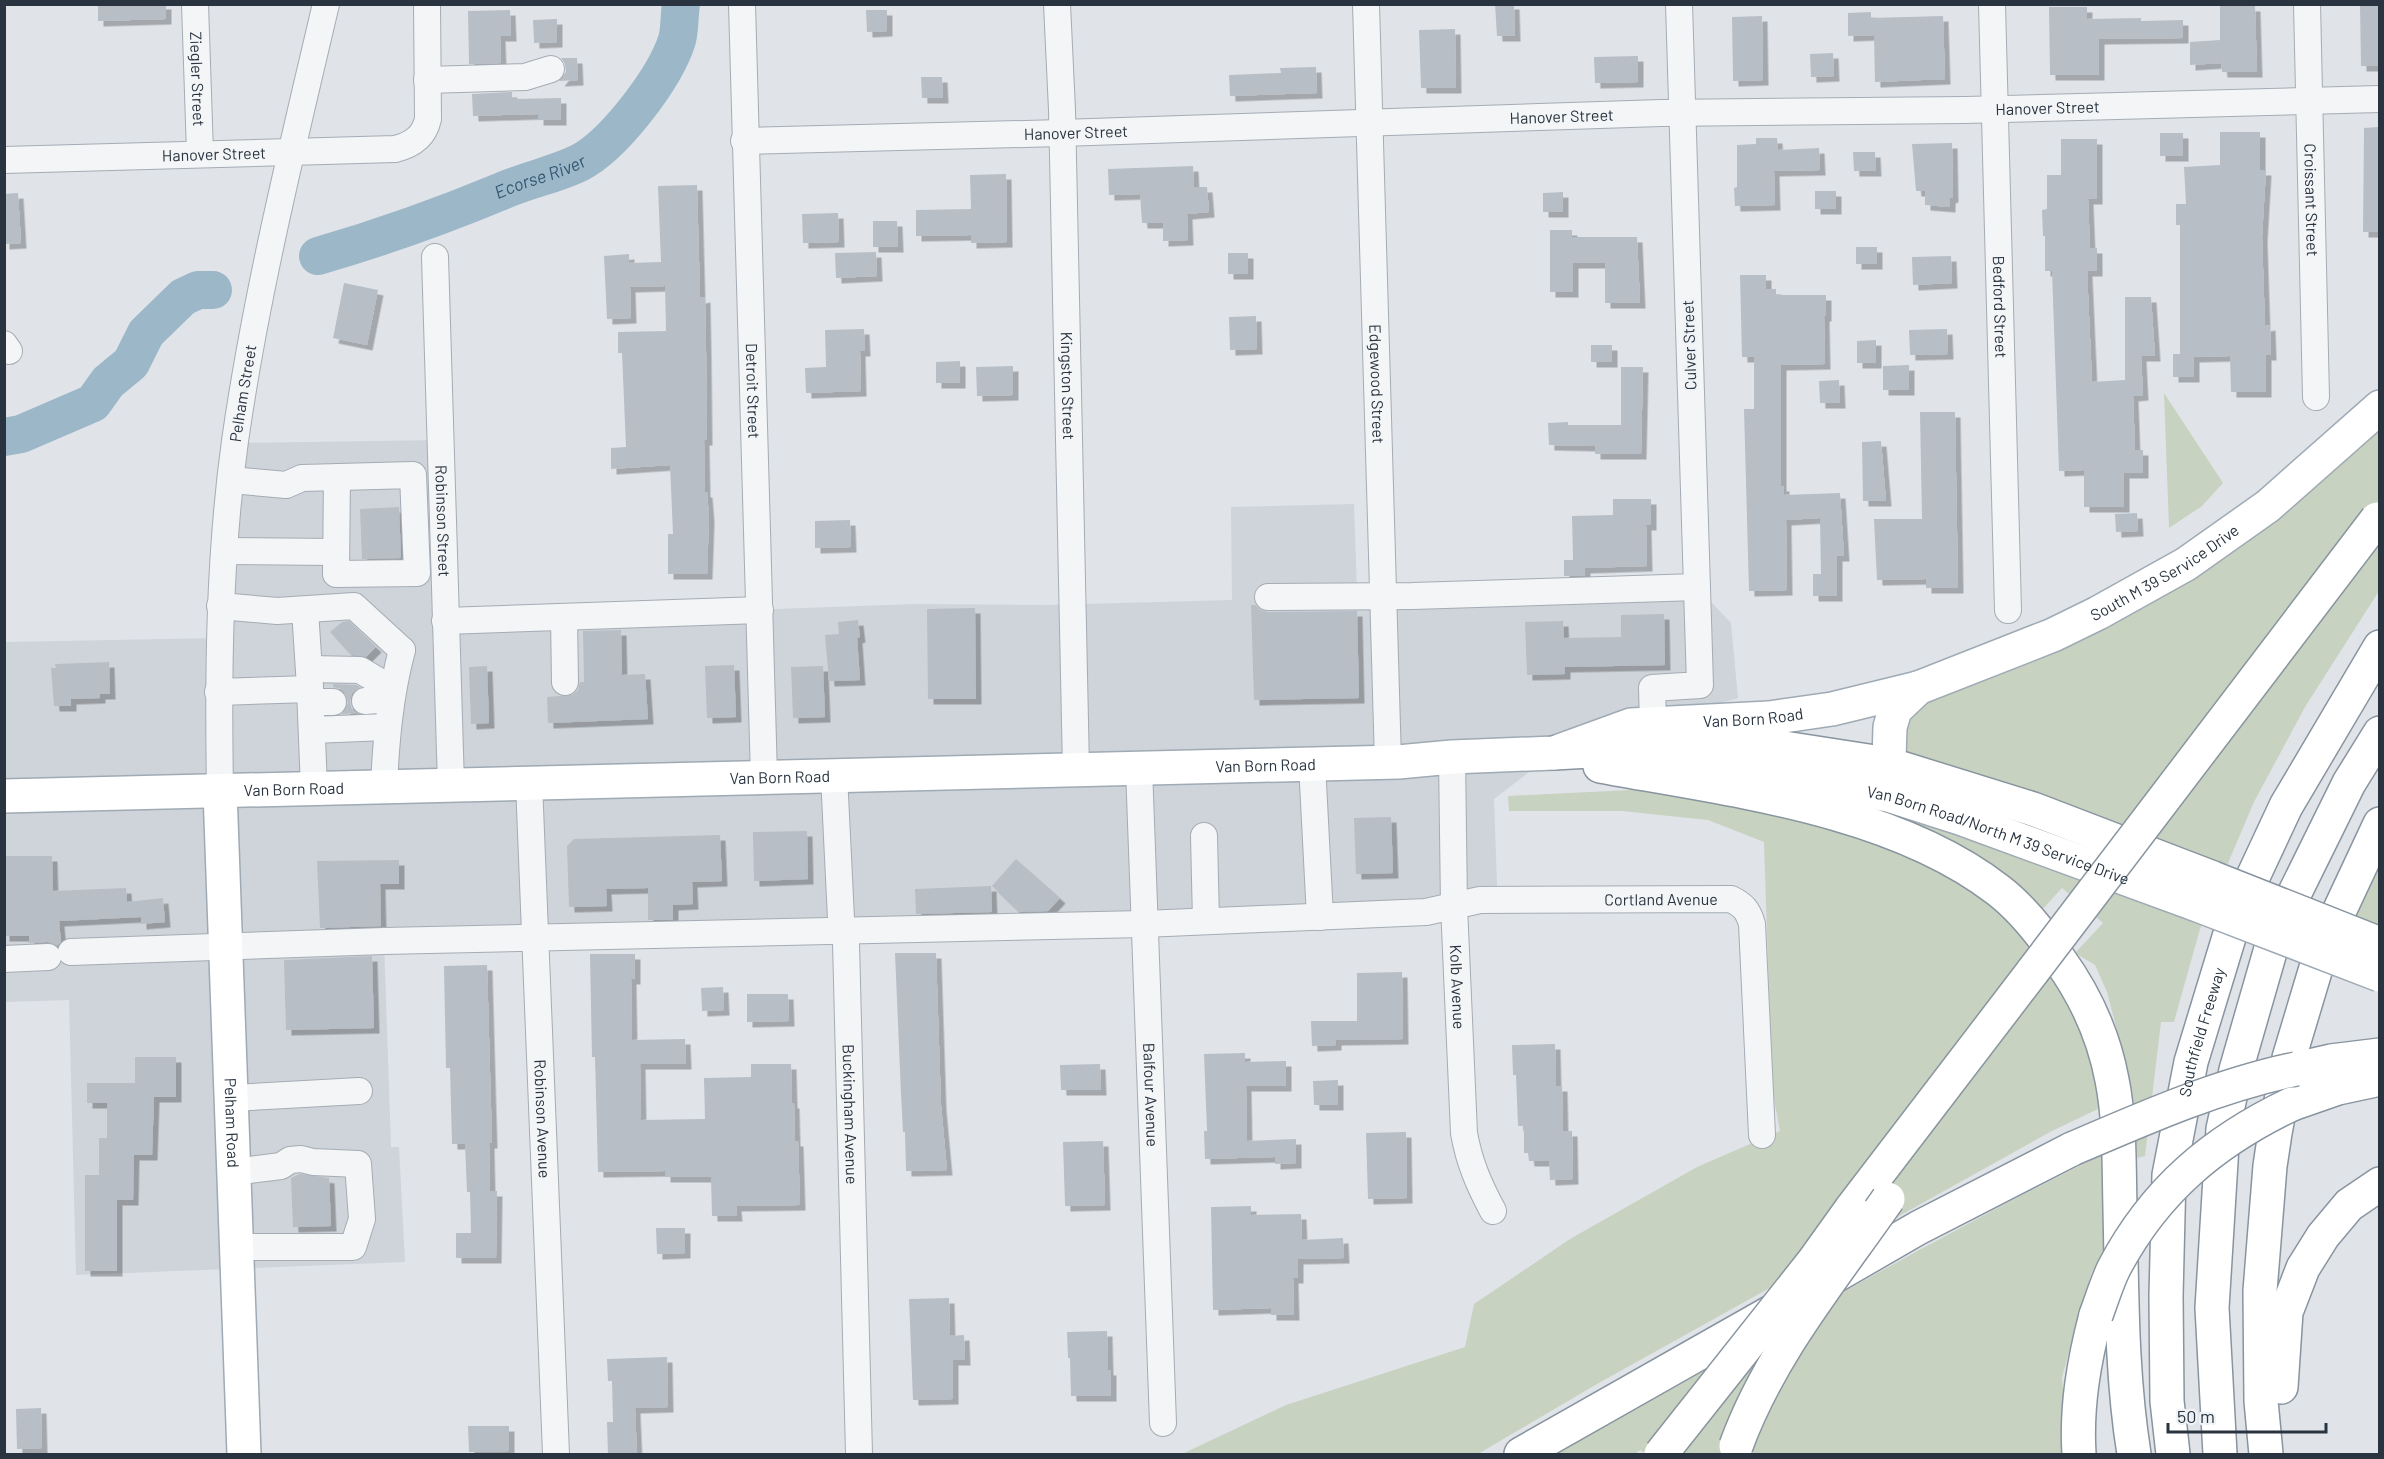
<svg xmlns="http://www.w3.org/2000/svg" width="2384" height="1459" font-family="Barlow,sans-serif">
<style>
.built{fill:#ced4da}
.green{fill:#c8d2c1}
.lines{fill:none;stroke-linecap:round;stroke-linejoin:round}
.river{stroke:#9cb7c8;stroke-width:38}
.building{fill:#b7bec5;filter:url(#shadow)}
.minor-casing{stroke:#a5acb3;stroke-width:28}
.major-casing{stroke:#9faab4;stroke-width:36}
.highway-casing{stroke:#88949f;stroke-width:36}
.minor{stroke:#f3f5f7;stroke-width:26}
.major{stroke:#fff;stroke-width:33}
.highway{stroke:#fff;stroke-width:33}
.major-bridge-casing{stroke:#9faab4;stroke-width:36;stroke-linecap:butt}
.highway-bridge-casing{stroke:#88949f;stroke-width:36;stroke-linecap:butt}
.major-bridge{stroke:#fff;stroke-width:33}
.highway-bridge{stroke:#fff;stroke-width:33}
.labels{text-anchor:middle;stroke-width:4.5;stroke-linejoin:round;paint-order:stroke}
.street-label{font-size:16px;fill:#293440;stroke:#eff3f6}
.water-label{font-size:18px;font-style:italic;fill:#345873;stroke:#eff3f6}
</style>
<defs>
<filter id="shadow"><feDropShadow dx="5.5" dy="5.5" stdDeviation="0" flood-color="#0004"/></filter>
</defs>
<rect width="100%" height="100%" fill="#e0e4e9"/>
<!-- built -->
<path class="built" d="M441,440L445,621L914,604L1046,605L1232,600L1231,507L1354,504L1357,592L1697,587L1731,623L1738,698L1554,753L1494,799L1498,912H1426L384,941L391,1147H399L405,1262L76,1275L69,1000L5,1002L4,642L219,638L235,443Z"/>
<!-- green -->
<g class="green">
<path d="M2164,393L2223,483L2202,506L2169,528Z"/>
<path d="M2379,427V591L2305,707L2254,802L2200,929L2174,1022H2161L2145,1156L2137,1158L2127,1068L2107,992L2095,965L2075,953L2103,923L2062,888L2041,911L1903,825L1906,816L1905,722L1922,702L2007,668Z"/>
<path d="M1630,790L1708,797L1818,821L1939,866L1981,893L2027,938L2059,976L2081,1028L2093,1067L2100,1108L2052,1131L1597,1384L1478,1454H1182L1286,1405L1465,1347L1474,1304L1570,1239L1697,1167L1780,1131L1772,1089L1764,842L1708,820L1669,816L1622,811H1509L1508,796Z"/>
<path d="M2379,857V929L2351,919Z"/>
<path d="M2105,1153L2106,1247L2091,1274L2062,1377L2068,1454H1647L1640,1450L1635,1454H1549C1735,1355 1916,1247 2105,1153Z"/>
</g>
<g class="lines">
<!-- river -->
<g class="river">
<path id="s1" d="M318,256C380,238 442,216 502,191C527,180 554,175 579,163C614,145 665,78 677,40C680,29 679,17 681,4"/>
<path d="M4,437L21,434L93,403L108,382L131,363L146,333L183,297L198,290H213"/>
</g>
</g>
<!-- building -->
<g class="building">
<path d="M98,4H166V19L98,21Z"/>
<path d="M1495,4H1514L1515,36H1497Z"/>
<path d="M2360,4H2379V66H2361Z"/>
<path d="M2220,6H2255L2257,72H2222L2221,63L2190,65V42L2220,40Z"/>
<path d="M2049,7H2087V19L2141,18V21L2183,20V38L2099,39V75H2050Z"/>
<path d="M510,10L511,36H500L501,63L469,64L468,11Z"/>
<path d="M866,10H887V31L867,32Z"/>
<path d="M1871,12V18L1943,16L1945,79L1875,82L1874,35L1848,36V13Z"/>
<path d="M1762,16L1763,80L1733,81L1732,17Z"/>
<path d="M557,19V42L534,43L533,20Z"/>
<path d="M1455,29L1456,88H1421L1419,30Z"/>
<path d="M1833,53L1834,76L1811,77L1810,54Z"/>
<path d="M1638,56V82L1595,83L1594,57Z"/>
<path d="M561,58H577L578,80L559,81L566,72L565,64Z"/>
<path d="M1316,67L1317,93L1230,96L1229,75L1281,73L1280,68Z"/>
<path d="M921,77H942L943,98H922Z"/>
<path d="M512,92V99L561,98V120H538V114L473,116L472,94Z"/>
<path d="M2379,127V232H2363L2364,128Z"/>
<path d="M2220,132H2260V170H2266L2262,237L2265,326L2270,325L2271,355H2266V392H2231L2230,356L2194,357V377H2173V354H2180V225H2176V204H2186L2184,167L2220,165Z"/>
<rect x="2160" y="133" width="23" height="23"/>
<path d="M1756,138H1777L1778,150L1819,148L1820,170L1774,171L1775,205L1735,206L1734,188L1737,187V145L1756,144Z"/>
<path d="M2061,139H2097V199H2088L2090,248H2097V271H2087L2092,382L2125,380V297H2151L2155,356H2141L2143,395L2133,396L2135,450H2143V473H2124V507H2084V470L2059,471L2052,271H2045V236H2043L2042,210L2047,209V175H2061Z"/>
<path d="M1952,143L1953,197L1950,198V207L1925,205V191H1916L1912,144Z"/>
<path d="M1853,152H1875L1876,171H1854Z"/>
<path d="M1193,166L1194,187H1207L1209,212L1187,214L1188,240L1163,241V223H1142L1140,194L1109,195L1108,169Z"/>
<path d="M1006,174L1007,242L971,243V235L916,236V210L971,209L970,175Z"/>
<path d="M697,185L700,298L705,297L706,350L707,440H704L705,492H707L709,517L707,574H668V534H673L670,465L611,469V448L626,447L622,353H618V332L666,331L665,286L630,287L631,318L607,319L604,256L629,254V263L661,262L658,186Z"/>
<rect x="1815" y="191" width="21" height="18"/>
<path d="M1563,192V212H1543V193Z"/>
<path d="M18,193L21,243L4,244V194Z"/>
<path d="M838,213L839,242L803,243L802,214Z"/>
<path d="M873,221H897L898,247H873Z"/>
<path d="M1550,230H1572V237H1637L1640,303H1605V263H1573V292H1550Z"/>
<rect x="1856" y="247" width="21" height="17"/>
<path d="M876,252L877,276L836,278L835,253Z"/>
<rect x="1228" y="253" width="20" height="21"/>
<path d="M1951,256L1952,283L1913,285L1912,257Z"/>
<path d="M1740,275H1766V289H1776V295H1826V316H1824L1825,364L1781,365V486H1784V495L1840,493L1844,556H1837V596H1813V574H1821L1820,518L1786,520L1787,590L1749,591L1744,409H1754V357H1742Z"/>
<path d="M344,283L378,290L367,345L333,338Z"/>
<path d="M1256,316L1257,349L1230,350L1229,317Z"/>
<path d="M864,329L865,351H860L861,391L806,393L805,368L826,367L825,330Z"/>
<path d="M1947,329L1948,354L1910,355L1909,330Z"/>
<path d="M1876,340V363H1857V341Z"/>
<rect x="1591" y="345" width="21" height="17"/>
<path d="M960,361V383H936V362Z"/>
<path d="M1909,365V390H1883V366Z"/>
<path d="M1013,366V395L977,396L976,367Z"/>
<path d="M1621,367H1643L1641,454H1595V446L1549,445L1548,423L1568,422V425H1621Z"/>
<path d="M1839,380L1840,403H1820L1819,381Z"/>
<path d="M1920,412H1955L1958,588H1926V579L1877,580L1874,519H1922Z"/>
<path d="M1881,441L1886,501H1863L1862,442Z"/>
<path d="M1613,499H1651V525H1646L1647,566L1585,568V576H1564V560H1573L1572,516L1613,515Z"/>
<path d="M399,507L401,558L362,559L360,509Z"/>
<path d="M2137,513L2138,531L2116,532L2115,514Z"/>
<path d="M850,520L851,547L815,548V521Z"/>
<path d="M1251,605H1255L1261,610L1268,612L1357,611L1359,698L1254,700Z"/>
<path d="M975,608L976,699H928L927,609Z"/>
<path d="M1664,614L1665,665L1565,667V674L1527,675L1525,622L1563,621L1564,638L1621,637V615Z"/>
<path d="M858,620L860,637L857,638L860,680L829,681L825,635L839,634L838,622Z"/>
<path d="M349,621L376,647L366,657L351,655L330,632L342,622Z"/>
<path d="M621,630L622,675L645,674L648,719L548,723L547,697L572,695L578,690L580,682H584L583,631Z"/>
<path d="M109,662L110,694H100V698L71,699V706H54L51,668H56L55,664Z"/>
<path d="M734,665L736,717L707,718L705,666Z"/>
<path d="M487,666L489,723L471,724L469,667Z"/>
<path d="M823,666L825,717L793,718L791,667Z"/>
<path d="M333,684L356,685L360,687L352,694L350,702L352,709L357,713L342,714L348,703L346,695L341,689L333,687Z"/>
<path d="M1391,817L1393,873L1356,874L1354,818Z"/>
<path d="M807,831L808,879L754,881L753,832Z"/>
<path d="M720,835L722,881L692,882L693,904L673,905V920H648V888L606,889L607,906L569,907L567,846L574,839Z"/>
<path d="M4,856H52L53,891L126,888L127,902L163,898L165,922L141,924V917L59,921L61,942L57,946L48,942L29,943V936H4Z"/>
<path d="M1016,859L1060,898L1048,911L1019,912L992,886Z"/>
<path d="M399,860V884H380L381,926L320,928L317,861Z"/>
<path d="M991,886L992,912L916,914L915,889Z"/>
<path d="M895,953H936L941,1105L947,1170L906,1171L905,1132H903L901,1094Z"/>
<path d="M590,954H635V979H631L632,1040L685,1039L686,1064H640L641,1120L705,1119L704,1078L751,1077V1064H791L792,1103H794L795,1141H798L800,1205L736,1206L737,1216H712L711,1177H665V1171L598,1172L595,1057H592Z"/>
<path d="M372,956L374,1028L286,1030L284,960Z"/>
<path d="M487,965L492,1143H489L490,1191H497L496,1258H456V1233H471L470,1192H467L465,1144H452L450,1068H446L444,966Z"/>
<path d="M1402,972L1403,1039L1336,1040V1045L1312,1046L1311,1021H1357V973Z"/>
<path d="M723,987L724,1010L702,1011L701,988Z"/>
<path d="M747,994H788L789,1021L747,1022Z"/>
<path d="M1555,1044L1556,1086H1562L1563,1131H1572L1573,1179L1550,1180L1549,1161H1529L1528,1153H1524V1126H1518L1516,1075H1513L1512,1045Z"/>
<path d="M1245,1053V1062L1286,1061V1086H1246L1247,1141L1296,1139V1163L1275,1164V1157L1205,1159L1204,1131H1207L1204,1054Z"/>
<path d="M135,1057H176V1097H154L152,1155H134L133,1200H117V1271H85V1175H99V1138H107V1103H87V1083H135Z"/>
<path d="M1100,1064L1101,1090H1061L1060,1065Z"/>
<path d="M1338,1080V1105H1314L1313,1081Z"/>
<path d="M1406,1132L1407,1198L1368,1199L1366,1133Z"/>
<path d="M1103,1141L1105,1205L1065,1206L1063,1142Z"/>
<path d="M300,1174L329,1178L331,1226L293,1227L291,1178Z"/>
<path d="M1251,1206V1215L1301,1214L1302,1240L1343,1238L1344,1258L1298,1259V1278H1293L1294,1315H1271V1308L1213,1310L1211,1207Z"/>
<path d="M656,1228H685V1253L657,1254Z"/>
<path d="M949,1298L950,1336L964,1335L965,1360H953V1399L913,1400L909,1299Z"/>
<path d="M1107,1331L1108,1370H1111V1396H1071L1070,1358H1068L1067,1332Z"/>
<path d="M667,1357L668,1407L635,1408L637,1455H608L607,1422H613L612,1381H608L607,1359Z"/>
<path d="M41,1408L42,1448L17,1449L16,1409Z"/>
<path d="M468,1426H509V1451L469,1452Z"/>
</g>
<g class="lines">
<defs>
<g id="minor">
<path id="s2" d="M195,4L200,153"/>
<path id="s3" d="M742,4L764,777"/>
<path id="s4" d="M1057,4L1062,110L1076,769"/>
<path id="s5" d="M1366,4L1388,762"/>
<path id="s6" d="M1992,4L2008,610"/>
<path id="s7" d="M2307,4L2316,397"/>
<path d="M427,80L525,77L551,69"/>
<path id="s8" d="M744,141L1061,133L1661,113L1965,110L2380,99"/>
<path id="s9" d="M4,160L395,149C412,145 424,137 428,119L427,4"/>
<path id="s10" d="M435,257L451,785"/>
<path d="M4,344L9,351"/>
<path d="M231,480L286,485L302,478L413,475L417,573L336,574L337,477"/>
<path d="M224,551L336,552"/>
<path d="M1268,597L1412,596L1697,587"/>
<path d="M220,606L277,611L354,606L402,650"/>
<path d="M305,610L310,687"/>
<path d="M564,617L565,682"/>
<path d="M445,621L760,610"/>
<path d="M309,669L360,670L392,689"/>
<path d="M218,692L310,689L314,788"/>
<path d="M365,701L390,699"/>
<path d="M311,702H333"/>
<path d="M1653,724L1652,688L1700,685L1679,4"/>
<path d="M312,730L387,727"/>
<path id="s11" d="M1452,757L1454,906L1464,1133C1469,1162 1479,1185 1493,1211"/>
<path d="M1312,764L1320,917"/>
<path id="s12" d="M1139,768L1163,1423"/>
<path id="s13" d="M834,775L841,919L846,943L859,1454"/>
<path id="s14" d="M529,783L556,1454"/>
<path d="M384,787C386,739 390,696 402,650"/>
<path id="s15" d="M220,791C218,674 219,557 235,441C256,294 292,149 326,4"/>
<path d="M1204,836L1206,921"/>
<path id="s16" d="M71,952L384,941L1144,924L1426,912L1480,900L1731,899C1743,905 1748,910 1752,924L1762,1135"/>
<path d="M4,959L48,957"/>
<path d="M232,1098L359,1091"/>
<path d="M234,1172L281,1166L290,1160L301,1159L313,1162L358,1164L362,1219L353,1247H237"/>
</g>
<g id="major">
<path id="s17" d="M1665,767L1739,771L1806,780L1888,795L1960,818L2195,904"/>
<path id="s18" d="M220,791L244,1454"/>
<path d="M1888,792L1890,727L1895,710L1918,688"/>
<path id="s19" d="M4,796L1398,762L1452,757L1554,753L1631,725L1769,718L1832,709L1918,688L2053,635L2098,613L2186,564L2268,506L2380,407"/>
</g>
<g id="highway">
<path d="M1554,753L1700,745L1784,748L1888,764L2033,809L2213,878"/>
<path d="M1600,766C1730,790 1892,808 1998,890C2023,909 2042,934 2059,959C2085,995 2104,1037 2112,1080C2120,1119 2119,1169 2120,1209C2122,1291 2121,1373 2134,1454"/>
<path d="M2296,1069L2331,1061L2380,1055"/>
<path d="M2292,1104L2338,1088L2380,1079"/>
<path d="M1851,1209L2033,971"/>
<path d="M1828,1280L1918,1228L2072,1149"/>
<path d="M2281,1387L2286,1312L2303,1268L2323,1236L2349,1205L2380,1184"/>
<path d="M1521,1454L1775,1310"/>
<path d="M2079,1454C2076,1406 2084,1361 2096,1315"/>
<path id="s20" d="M2173,1454L2167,1401L2166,1296L2169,1175L2191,1062L2237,911L2286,806L2380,647"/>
<path d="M2220,1454L2212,1308L2223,1129L2236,1070L2276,931L2349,783L2380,733"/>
<path d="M2266,1454L2261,1401L2260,1291L2270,1166L2275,1133L2289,1058L2322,948L2380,824"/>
</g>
</defs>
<!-- minor casing -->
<use href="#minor" class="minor-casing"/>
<!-- major casing -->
<use href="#major" class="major-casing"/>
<!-- highway casing -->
<use href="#highway" class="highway-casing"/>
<!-- minor -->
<use href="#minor" class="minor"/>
<!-- major -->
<use href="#major" class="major"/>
<!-- highway -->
<use href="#highway" class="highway"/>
<defs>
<path id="major-bridge" d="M2195,904L2380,975"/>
<g id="highway-bridge">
<path d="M2213,878L2380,944"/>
<path d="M2033,971L2377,519"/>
<path d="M2072,1149C2144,1118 2219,1085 2296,1069"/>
<path d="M2096,1315C2102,1299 2107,1282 2114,1268C2155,1190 2214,1141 2292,1104"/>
<path d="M1736,1446C1769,1355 1833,1278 1888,1199"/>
<path d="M1661,1454L1813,1262L1851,1209"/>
</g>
</defs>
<!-- major-bridge casing -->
<use href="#major-bridge" class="major-bridge-casing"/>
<!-- highway-bridge casing -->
<use href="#highway-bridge" class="highway-bridge-casing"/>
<!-- major-bridge -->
<use href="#major-bridge" class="major-bridge"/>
<!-- highway-bridge -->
<use href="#highway-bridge" class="highway-bridge"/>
</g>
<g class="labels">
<!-- street labels -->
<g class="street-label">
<text dy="6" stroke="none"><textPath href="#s2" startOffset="75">Ziegler Street</textPath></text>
<text dy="6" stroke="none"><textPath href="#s8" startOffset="1304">Hanover Street</textPath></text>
<text dy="6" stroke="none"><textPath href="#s8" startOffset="818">Hanover Street</textPath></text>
<text dy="6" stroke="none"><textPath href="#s8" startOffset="332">Hanover Street</textPath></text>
<text dy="6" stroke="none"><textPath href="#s9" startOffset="210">Hanover Street</textPath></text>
<text dy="6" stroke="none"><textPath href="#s7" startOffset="196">Croissant Street</textPath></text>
<text dy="6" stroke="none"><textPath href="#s6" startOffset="303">Bedford Street</textPath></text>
<text transform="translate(1689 345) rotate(-92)" y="6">Culver Street</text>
<text dy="6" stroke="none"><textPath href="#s5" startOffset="380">Edgewood Street</textPath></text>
<text dy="6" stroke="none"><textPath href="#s4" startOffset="382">Kingston Street</textPath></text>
<text dy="6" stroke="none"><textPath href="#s3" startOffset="387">Detroit Street</textPath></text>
<text dy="6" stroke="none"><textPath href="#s15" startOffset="399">Pelham Street</textPath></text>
<text dy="6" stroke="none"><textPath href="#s10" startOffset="264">Robinson Street</textPath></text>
<text dy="6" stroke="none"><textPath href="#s19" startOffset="2196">South M 39 Service Drive</textPath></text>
<text dy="6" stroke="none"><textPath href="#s19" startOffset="1755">Van Born Road</textPath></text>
<text dy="6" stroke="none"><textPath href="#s19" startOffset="1262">Van Born Road</textPath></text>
<text dy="6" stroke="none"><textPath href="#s19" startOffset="776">Van Born Road</textPath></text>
<text dy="6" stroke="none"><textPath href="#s19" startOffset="290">Van Born Road</textPath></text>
<text dy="6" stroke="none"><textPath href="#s17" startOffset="342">Van Born Road/North M 39 Service Drive</textPath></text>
<text dy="6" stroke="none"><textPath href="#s16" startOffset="1592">Cortland Avenue</textPath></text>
<text dy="6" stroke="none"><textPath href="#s11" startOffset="230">Kolb Avenue</textPath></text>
<text dy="6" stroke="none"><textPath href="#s20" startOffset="426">Southfield Freeway</textPath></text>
<text dy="6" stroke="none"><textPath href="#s12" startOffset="327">Balfour Avenue</textPath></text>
<text dy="6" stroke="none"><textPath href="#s13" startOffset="340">Buckingham Avenue</textPath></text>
<text dy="6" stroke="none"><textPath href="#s14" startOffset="336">Robinson Avenue</textPath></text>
<text dy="6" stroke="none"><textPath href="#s18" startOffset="332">Pelham Road</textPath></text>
</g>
<!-- water labels -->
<g class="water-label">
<text dy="6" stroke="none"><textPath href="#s1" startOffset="236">Ecorse River</textPath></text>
</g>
</g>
<!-- border -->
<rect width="2384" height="1459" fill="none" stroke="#293440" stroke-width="12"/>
<!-- scale -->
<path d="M2168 1423v9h158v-9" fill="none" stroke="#293440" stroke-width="3"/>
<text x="2177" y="1423" font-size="18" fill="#293440" stroke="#eff3f6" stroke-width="4.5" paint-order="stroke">50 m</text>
</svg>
